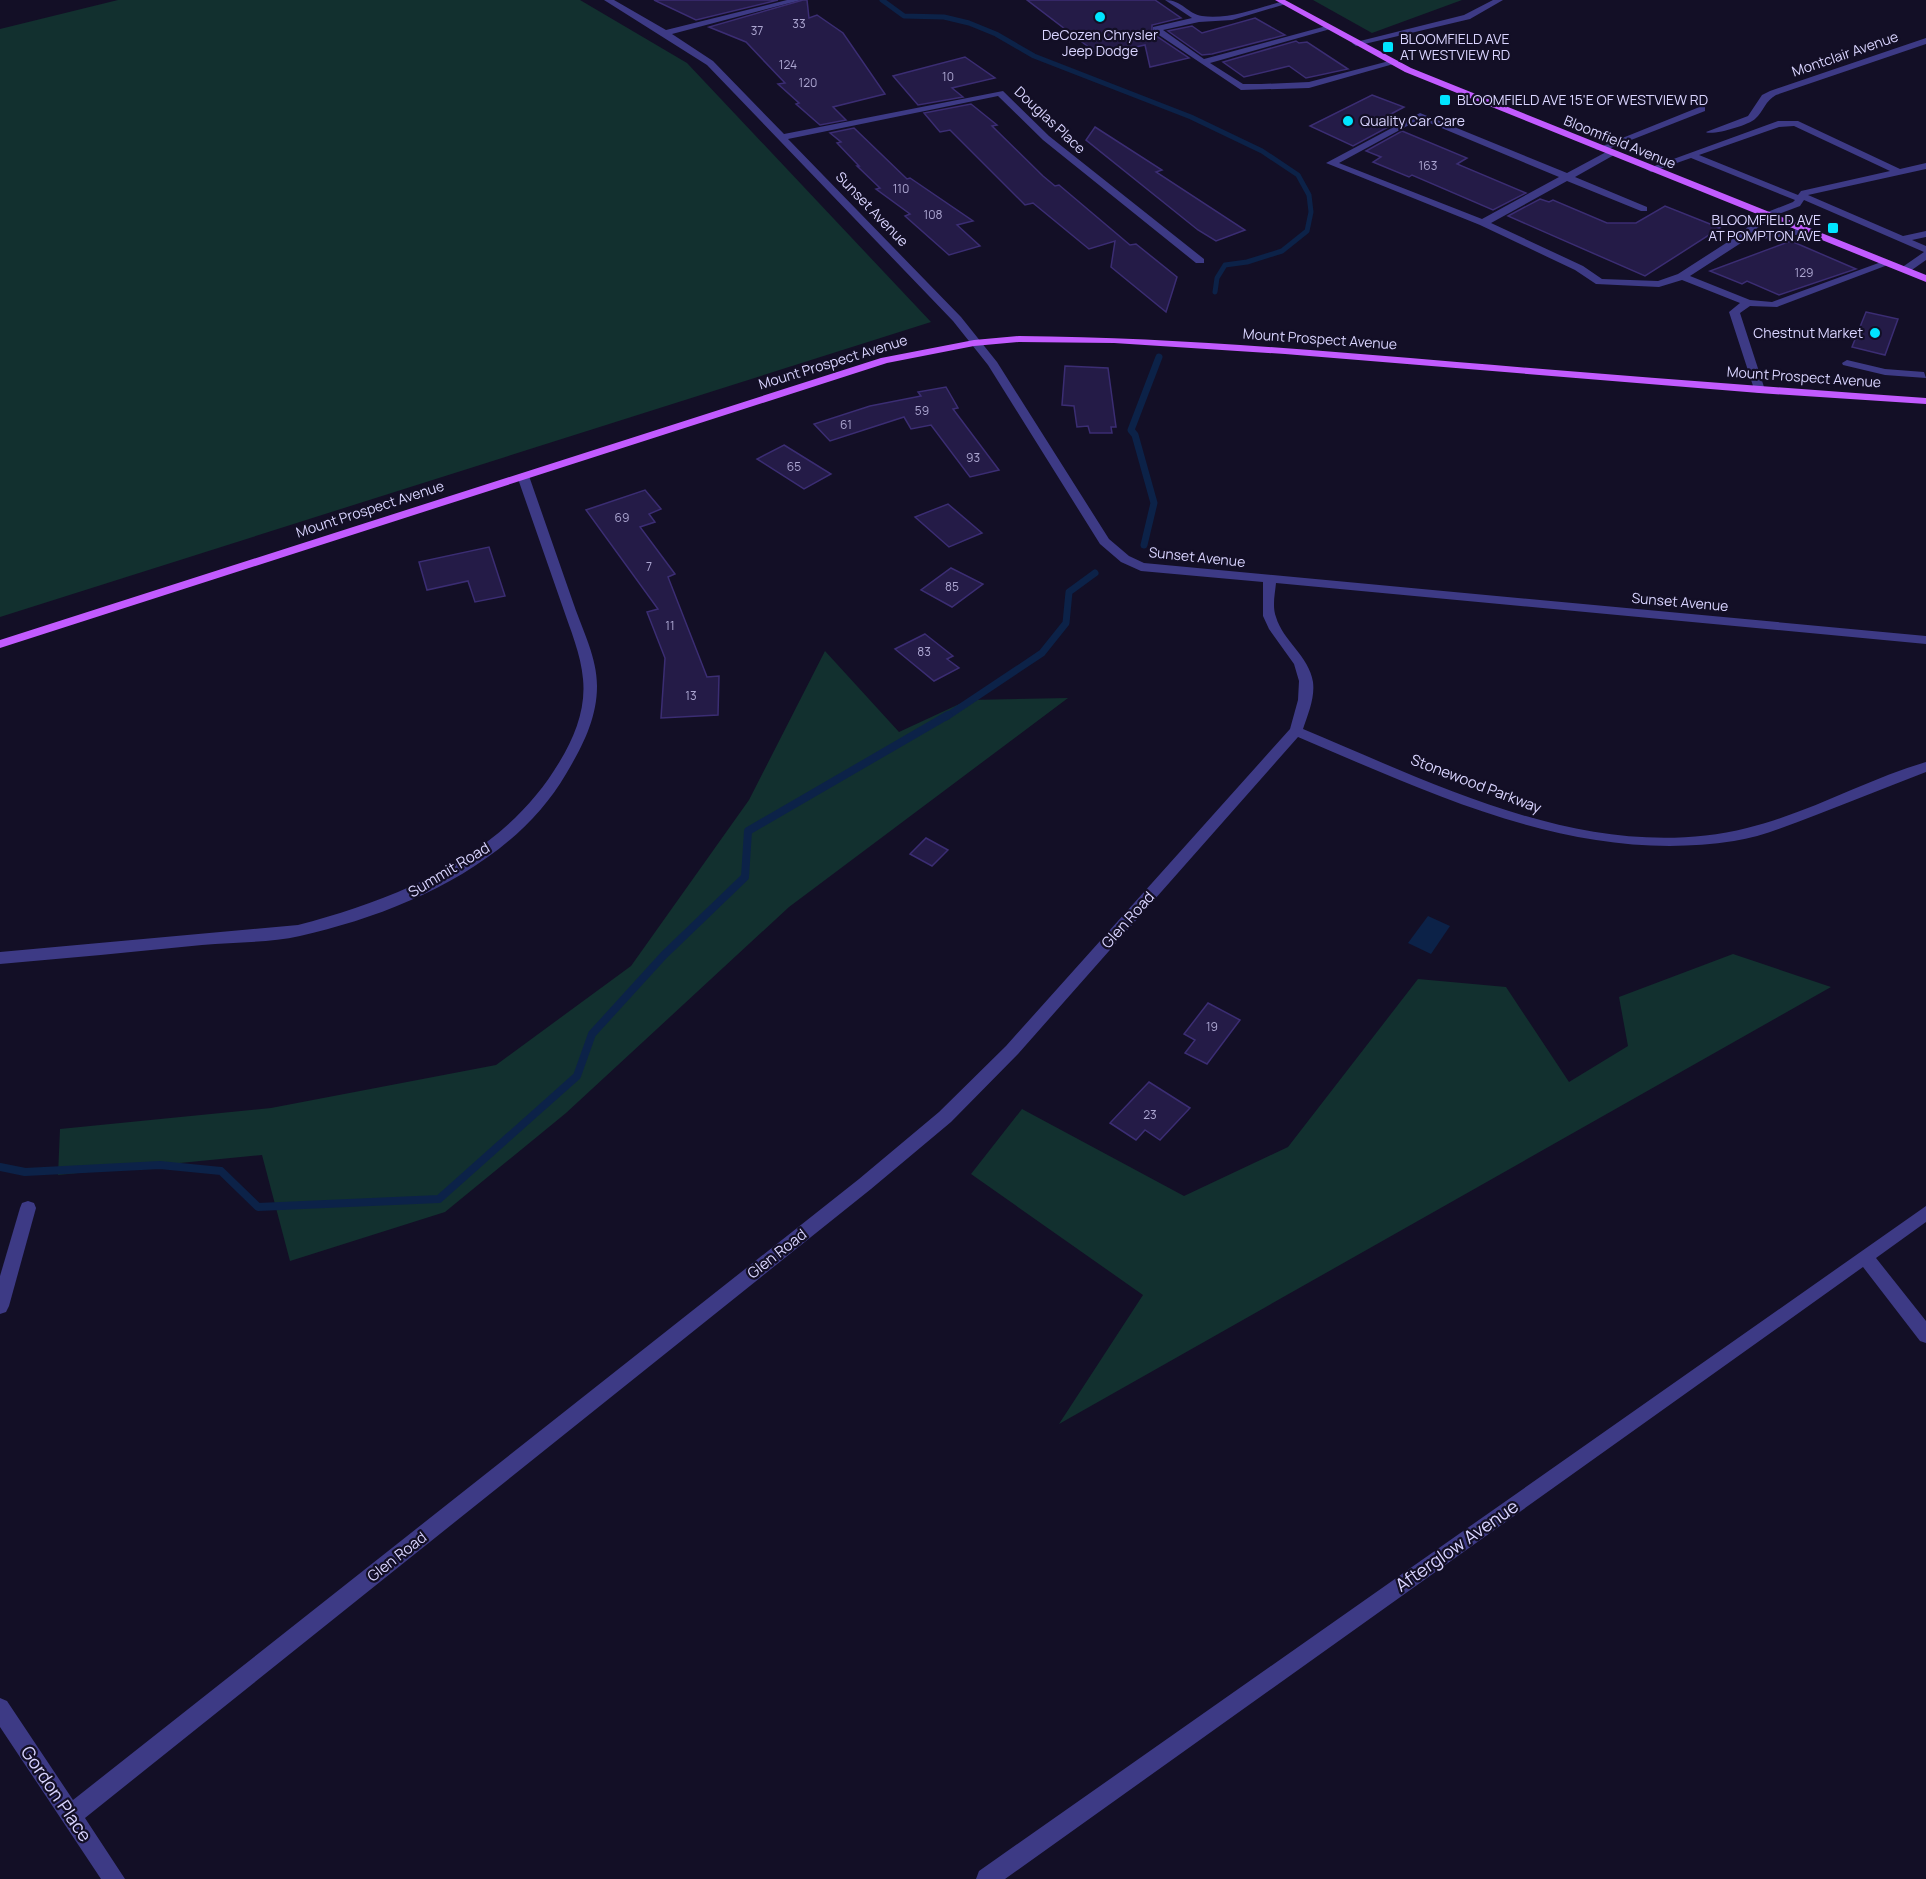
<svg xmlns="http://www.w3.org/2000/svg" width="1926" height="1879" font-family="Manrope,sans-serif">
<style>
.green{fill:#12302f}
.water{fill:#0c2248}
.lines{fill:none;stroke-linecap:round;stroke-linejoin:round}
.stream-far2{stroke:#0c2248;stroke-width:5}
.stream-far1{stroke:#0c2248;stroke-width:7}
.stream{stroke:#0c2248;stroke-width:8}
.building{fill:#241b47;stroke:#3b2d73;stroke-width:1.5}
.minor{fill:#3d3a85;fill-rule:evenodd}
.major{fill:#c25bff;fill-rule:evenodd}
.poi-dot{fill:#00e5ff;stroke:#130f26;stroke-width:2}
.labels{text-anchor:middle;stroke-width:4.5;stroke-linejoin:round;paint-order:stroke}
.number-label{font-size:12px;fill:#aca6d1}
.far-poi-label{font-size:14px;fill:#d9d4ff;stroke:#130f26;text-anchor:start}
.far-street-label{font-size:14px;fill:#d9d4ff;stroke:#130f26}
.street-label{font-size:15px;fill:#d9d4ff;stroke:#130f26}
.near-street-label{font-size:18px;fill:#d9d4ff;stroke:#130f26}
</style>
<rect width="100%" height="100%" fill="#130f26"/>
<!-- green -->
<g class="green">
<path d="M118,0H580L687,63L931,322L0,617V29Z"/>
<path d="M1313,0H1462L1372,33Z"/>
<path d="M825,651L899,732L968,700L1068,698L789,907L566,1113L445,1212L290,1261L262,1155L58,1175L60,1129L271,1108L496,1065L631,966L749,800Z"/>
<path d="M1733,954L1831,987L1059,1424L1143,1295L971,1174L1022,1109L1184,1196L1288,1147L1418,979L1506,987L1569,1082L1628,1046L1619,997Z"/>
</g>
<!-- water -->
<path class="water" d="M1428,916L1450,926L1431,954L1408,943Z"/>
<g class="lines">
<!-- stream-far2 -->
<path class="stream-far2" d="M882,0L904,16L944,17L969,23L996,34L1034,56L1191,117L1262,151L1298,175L1309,195L1311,212L1307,231L1282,251L1247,262L1225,265L1217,278L1215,292"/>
<!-- stream-far1 -->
<g class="stream-far1">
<path d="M1144,545L1154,503L1135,435L1131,430L1159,357"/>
<path d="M946,717L1042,653L1066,623L1069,592L1095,573"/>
</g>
<!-- stream -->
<path class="stream" d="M0,1167L25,1172L160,1165L221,1171L258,1207L439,1199L577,1076L592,1034L664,955L745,877L748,831L948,715"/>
</g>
<!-- building -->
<g class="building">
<path d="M654,0H778L696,20Z"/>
<path d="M803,0H807L809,18L817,15L843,33L885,94L833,107L846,120L820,125L796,104L799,103L778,84L785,83L746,42L709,27Z"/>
<path d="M1027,0H1155L1181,18L1152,25V33L1189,58L1150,67L1145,45L1099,55Z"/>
<path d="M1255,18L1285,35L1212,54L1202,55L1168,31L1192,26L1202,33Z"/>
<path d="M1296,41L1299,43L1307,42L1348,69L1306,78L1289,66L1244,77L1223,62Z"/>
<path d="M965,57L995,78L952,88L963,97L918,105L893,76Z"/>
<path d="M1372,95L1404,107L1378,121L1390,126L1353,146L1310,126Z"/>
<path d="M971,104L997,125L992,126L1043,176L1055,186L1059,185L1130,245L1136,244L1177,277L1166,312L1111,267L1115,241L1089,249L1033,203L1025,205L950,130L940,132L924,113Z"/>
<path d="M1095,127L1162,170L1156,172L1245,230L1216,241L1198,230L1086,140Z"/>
<path d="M854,128L907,179L910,178L973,221L957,225L980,246L949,255L905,216L910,214L876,189L880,188L857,166H859L837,143L841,142L830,133Z"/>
<path d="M1402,131L1467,158L1457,164L1526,193L1493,210L1412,175L1409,177L1373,162L1381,157L1366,151Z"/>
<path d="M1540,199L1549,202L1553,200L1607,223H1636L1665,206L1720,228L1645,276L1508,216Z"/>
<path d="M1791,241L1856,269L1779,295L1747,281L1742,284L1710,271Z"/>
<path d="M1866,312L1898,319L1885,355L1852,347Z"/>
<path d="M1065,366L1108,368L1116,427H1111L1112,433H1090L1088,426L1077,427L1074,406L1062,405Z"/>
<path d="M946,387L958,408L953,409L999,470L970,477L931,425L911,429L904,417L830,441L814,424L870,406L921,396L918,392Z"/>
<path d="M784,445L831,474L804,489L757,459Z"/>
<path d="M645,490L661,509L649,514L655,522L640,527L675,574L668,577L707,677L719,676L718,715L661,718L665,658L647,612L658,609L586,510Z"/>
<path d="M948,504L982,533L949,547L915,517Z"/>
<path d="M489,547L505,596L475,602L468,581L427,590L419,562Z"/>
<path d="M951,568L983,584L952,607L921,590Z"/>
<path d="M925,634L953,656L947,659L959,668L934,681L895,649Z"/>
<path d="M926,838L948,850L932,866L910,854Z"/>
<path d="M1208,1003L1240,1020L1207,1064L1185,1053L1195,1040L1184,1034Z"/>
<path d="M1149,1082L1190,1108L1160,1140L1145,1130L1136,1140L1110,1123Z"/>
</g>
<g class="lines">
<!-- minor -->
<g class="minor">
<path d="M604,0H614L666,30L787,0H801L672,34L713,61L784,134L1003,91L1049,136L1204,259V263H1196L1043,140L998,96L788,139L961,317L997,362L1109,539L1129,556L1144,563L1926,636V644L1276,583C1275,594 1272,606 1276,617C1283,641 1309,656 1313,682C1315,698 1308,714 1303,729C1440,786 1594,866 1747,828C1809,813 1865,780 1926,762V772C1889,786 1853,801 1816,815C1789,825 1762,837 1734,841C1579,865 1437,796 1298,737L1018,1054L951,1122L871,1189L85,1818L125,1879H101L0,1727V1698L7,1701L73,1800L859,1179L939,1112L1006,1046L1290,729L1298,700L1299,681L1294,664L1269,629L1263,616V582L1141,571L1121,562L1100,544L988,365L953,321L707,65Z"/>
<path d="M1165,0C1182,0 1188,14 1202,16C1229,20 1259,7 1285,1L1289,3L1232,20L1199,22L1163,30L1204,59L1330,25L1334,28L1210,63L1243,84H1261L1309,82L1393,60L1397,63L1309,88L1241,90L1153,31V27L1192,18Z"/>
<path d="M1493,0H1503L1470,19L1356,46L1352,43L1464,15Z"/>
<path d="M1926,38V44L1776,95C1765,101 1764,111 1755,119C1749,125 1712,136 1706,132L1748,116L1762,95L1770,91Z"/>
<path d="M1702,106L1705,107V111L1603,151L1595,149Z"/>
<path d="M1420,113L1567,173L1608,151H1614V155L1575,177L1647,207V211H1641L1567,181L1491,223L1583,266L1602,279L1658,281L1678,274L1737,236L1765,213L1793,202L1795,200L1691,158L1651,172L1646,169L1778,121H1798L1900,169L1926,163V169L1808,195L1903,236L1926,231V237L1912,240L1926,246V260L1909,272H1901V268L1924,252L1804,200L1800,206L1771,217L1750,234L1809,228L1813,229V233L1744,241L1690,276L1750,300L1772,302L1884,261L1893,263L1777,307L1750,306L1740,313L1765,390L1759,393L1755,392L1729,312L1740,303L1682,280L1659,287L1596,284L1575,270L1480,225L1326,163ZM1420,119L1559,177L1482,219L1339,163ZM1794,126L1890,171L1801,191L1798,195L1699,155L1779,127Z"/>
<path d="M1847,360L1885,369L1924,372L1926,378L1885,375L1843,365L1842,363Z"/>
<path d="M523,473L529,476C544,519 559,562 574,605C583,631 597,658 597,686C597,719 582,747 566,774C513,865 399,914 300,936C269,943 234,942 202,945C134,952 67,958 0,964V952L298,925C400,898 504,856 560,761C575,736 586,708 583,679C581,654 570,629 562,605C547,562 532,519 517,476Z"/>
<path d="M28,1201L34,1203L36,1208L9,1306L6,1312L0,1314V1276L20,1208L22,1203Z"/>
<path d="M1926,1206V1222L1876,1258L1926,1321V1343L1920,1341L1863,1267L1005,1879H976L979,1871Z"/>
</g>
<!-- major -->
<g class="major">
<path d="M1275,0H1285L1411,68L1926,275V282L1405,72Z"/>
<path d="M1019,336C1165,337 1311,350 1457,362C1613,375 1769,387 1926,398V404L1759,393L1285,354L1114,343L1019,342L974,346L887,363L0,648V640L881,358L974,340Z"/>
</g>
</g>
<!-- markers -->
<g class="poi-dot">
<circle cx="1100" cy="17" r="6"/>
<rect x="1382" y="41" width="12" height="12" rx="3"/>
<rect x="1439" y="94" width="12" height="12" rx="3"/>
<circle cx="1348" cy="121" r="6"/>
<rect x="1827" y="222" width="12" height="12" rx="3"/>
<circle cx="1875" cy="333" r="6"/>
</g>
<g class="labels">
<!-- number labels -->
<g class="number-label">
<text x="799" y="28">33</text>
<text x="757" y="35">37</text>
<text x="788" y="69">124</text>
<text x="948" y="81">10</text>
<text x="808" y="87">120</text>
<text x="1428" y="170">163</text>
<text x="901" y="193">110</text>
<text x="933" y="219">108</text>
<text x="1804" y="277">129</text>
<text x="922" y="415">59</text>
<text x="846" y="429">61</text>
<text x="973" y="462">93</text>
<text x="794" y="471">65</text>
<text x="622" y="522">69</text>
<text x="649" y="571">7</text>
<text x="952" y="591">85</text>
<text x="670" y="630">11</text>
<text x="924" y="656">83</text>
<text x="691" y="700">13</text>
<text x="1212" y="1031">19</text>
<text x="1150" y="1119">23</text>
</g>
<!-- far-poi labels -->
<g class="far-poi-label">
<text x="1100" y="40" text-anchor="middle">DeCozen Chrysler<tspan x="1100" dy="16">Jeep Dodge</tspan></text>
<text x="1400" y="44">BLOOMFIELD AVE<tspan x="1400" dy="16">AT WESTVIEW RD</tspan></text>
<text x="1457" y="105">BLOOMFIELD AVE 15'E OF WESTVIEW RD</text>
<text x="1360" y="126">Quality Car Care</text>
<text x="1821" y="225" text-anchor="end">BLOOMFIELD AVE<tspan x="1821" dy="16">AT POMPTON AVE</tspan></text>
<text x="1863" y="338" text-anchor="end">Chestnut Market</text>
</g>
<!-- far-street labels -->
<g class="far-street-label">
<text transform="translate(1845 54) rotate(-19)" y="5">Montclair Avenue</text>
<text transform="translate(1050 120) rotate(43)" y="5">Douglas Place</text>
<text transform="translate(1620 142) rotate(22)" y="5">Bloomfield Avenue</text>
<text transform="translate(872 209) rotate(46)" y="5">Sunset Avenue</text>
<text transform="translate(1320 339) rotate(4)" y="5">Mount Prospect Avenue</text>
<text transform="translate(833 362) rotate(-17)" y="5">Mount Prospect Avenue</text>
<text transform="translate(1804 377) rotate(4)" y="5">Mount Prospect Avenue</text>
<text transform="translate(370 509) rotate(-18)" y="5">Mount Prospect Avenue</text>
<text transform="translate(1197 557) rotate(6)" y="5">Sunset Avenue</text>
<text transform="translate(1680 602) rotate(5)" y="5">Sunset Avenue</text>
</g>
<!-- street labels -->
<g class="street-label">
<text transform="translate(1476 784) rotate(21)" y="5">Stonewood Parkway</text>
<text transform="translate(449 870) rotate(-31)" y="5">Summit Road</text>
<text transform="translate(1128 920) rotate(-48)" y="5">Glen Road</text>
<text transform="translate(777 1254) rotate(-38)" y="5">Glen Road</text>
<text transform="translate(397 1557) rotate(-38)" y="5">Glen Road</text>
</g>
<!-- near-street labels -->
<g class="near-street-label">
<text transform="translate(1457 1546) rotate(-35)" y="6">Afterglow Avenue</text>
<text transform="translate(56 1794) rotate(56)" y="6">Gordon Place</text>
</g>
</g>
</svg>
